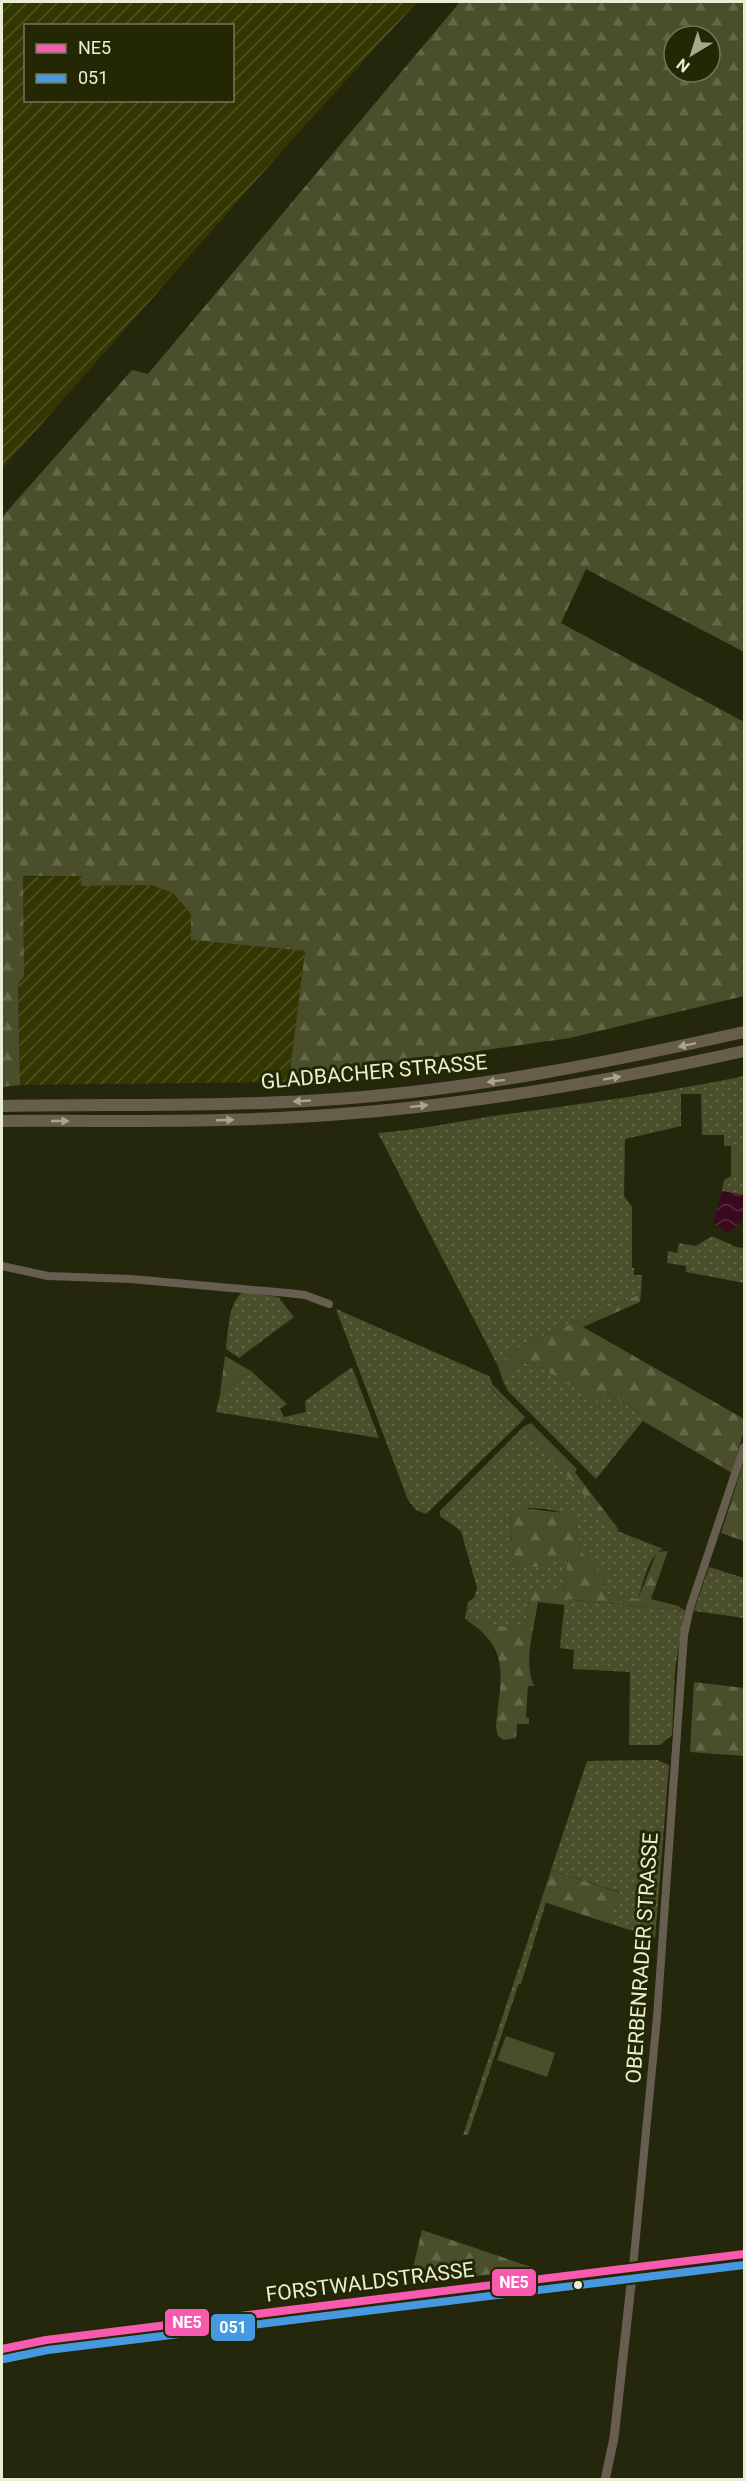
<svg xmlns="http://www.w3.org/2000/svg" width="746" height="2481" font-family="Roboto,sans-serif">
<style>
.industrial{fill:url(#industrial-furrows);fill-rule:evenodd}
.grass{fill:url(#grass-dots)}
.forest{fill:url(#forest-firs);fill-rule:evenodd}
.pitch{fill:#4a4e2a}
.water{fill:url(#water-waves)}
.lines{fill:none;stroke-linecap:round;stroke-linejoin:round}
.minor{stroke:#685e50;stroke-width:8}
.tertiary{stroke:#685e50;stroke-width:9}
.primary{stroke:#665e4b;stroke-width:12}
.bus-1-casing{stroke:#242704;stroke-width:12}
.bus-2-casing{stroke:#242704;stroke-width:12}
.bus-1{stroke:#f75aaf;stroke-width:8}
.bus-2{stroke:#4699e1;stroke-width:8}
.oneway{fill:#a8a690}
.bus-dot{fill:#eaeed5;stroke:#242704;stroke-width:2}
.labels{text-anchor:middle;stroke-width:6;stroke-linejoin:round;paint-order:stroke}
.street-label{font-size:21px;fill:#eaeed5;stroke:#242704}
.line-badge{stroke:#242704;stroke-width:2}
.badge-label{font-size:16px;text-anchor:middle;font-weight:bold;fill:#fff}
</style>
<defs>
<pattern id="industrial-furrows" width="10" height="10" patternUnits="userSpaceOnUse" patternTransform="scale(1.5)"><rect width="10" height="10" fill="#333702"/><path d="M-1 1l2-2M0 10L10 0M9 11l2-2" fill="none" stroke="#515426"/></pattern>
<pattern id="grass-dots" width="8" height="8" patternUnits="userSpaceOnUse" patternTransform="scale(1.5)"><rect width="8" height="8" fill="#4a4e2a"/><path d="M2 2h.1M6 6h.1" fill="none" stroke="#646848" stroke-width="1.8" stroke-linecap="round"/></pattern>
<pattern id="forest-firs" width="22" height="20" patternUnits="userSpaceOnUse" patternTransform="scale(1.5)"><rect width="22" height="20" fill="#4a4e2a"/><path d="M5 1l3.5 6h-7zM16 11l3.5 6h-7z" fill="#646848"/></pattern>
<pattern id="water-waves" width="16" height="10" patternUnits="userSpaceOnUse" patternTransform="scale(1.5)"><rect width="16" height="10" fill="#39091f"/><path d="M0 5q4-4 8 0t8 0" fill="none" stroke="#562d3f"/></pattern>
</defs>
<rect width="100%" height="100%" fill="#25270d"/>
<!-- industrial -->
<g class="industrial">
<path d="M2,2H417L281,152L2,469ZM26,26H232V100H26Z"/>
<path d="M81,876V886L151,885L173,893L191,914L192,940L305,951L289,1078L285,1082L20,1085L18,984L24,976L23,877Z"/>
</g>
<!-- grass -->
<g class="grass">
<path d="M744,1076V1195L722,1191L724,1180L731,1176V1146H724V1135H702L701,1094H681V1126L625,1139L624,1196L632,1207V1268H634V1275H642L641,1294L522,1345L498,1366L378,1133C419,1130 459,1121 500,1115C582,1104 663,1093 744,1076Z"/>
<path d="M712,1236L736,1247L744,1248V1283L686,1272V1266L667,1263L668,1251L677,1253L679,1243L696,1246Z"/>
<path d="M243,1292L278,1297L294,1317L239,1358L226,1349C228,1333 228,1302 243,1292Z"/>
<path d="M336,1309L489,1376L493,1385L490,1387L521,1422L426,1514L416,1510L408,1500Z"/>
<path d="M531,1362L599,1401L606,1391L646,1417L596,1479L508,1391L503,1381L519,1364Z"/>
<path d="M352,1367L379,1438L216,1412L220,1395L251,1371L287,1404L280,1409L284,1417L306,1412L305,1401Z"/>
<path d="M524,1426L615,1530L663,1549C648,1556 643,1584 638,1599L602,1593L605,1576L581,1551L575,1518C560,1509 524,1504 510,1513L513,1559L520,1566L536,1567L568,1557L564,1593L531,1589L524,1630L465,1619L468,1602L474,1598L477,1588L461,1531L440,1516V1511Z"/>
<path d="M709,1567L744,1578V1618L694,1611Z"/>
<path d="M565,1599L685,1611L675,1670L672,1735L660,1745H629L630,1672L573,1669L574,1650L560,1648Z"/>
<path d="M657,1760L669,1765L655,1938L608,1923L619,1892L551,1870L587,1761Z"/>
<path d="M541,1901L546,1902L521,1984L519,1983L468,2135H463Z"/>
</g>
<!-- forest -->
<g class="forest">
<path d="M460,2H744V652L586,569L561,623L744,722V996L570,1038L289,1078L305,951L191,940V914L173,893L151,885L81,886V876H23L24,976L18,984L20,1085L2,1087V517L132,370L148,374ZM674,36H710V72H674Z"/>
<path d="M641,1294L640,1302L583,1327L744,1419V1430L732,1473L643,1421L646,1417L606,1391L599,1402L531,1362L519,1364L503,1381L498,1366L522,1345Z"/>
<path d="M225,1356L251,1371L220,1395Z"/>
<path d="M493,1385L525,1417L521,1422L490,1386Z"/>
<path d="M531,1423L577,1469L575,1472L619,1530L615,1531L524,1426Z"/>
<path d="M744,1461V1541L721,1533Z"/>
<path d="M518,1508L566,1513L575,1518L581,1551L605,1576L602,1593L638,1599L657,1552L668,1551L651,1599L678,1606L685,1611L566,1599L565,1605L538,1602C534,1628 523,1662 534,1686H528L526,1717L529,1718V1724H517L516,1738L504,1740L498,1736L496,1727C500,1677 513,1650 465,1619L524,1630L531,1588L564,1593L568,1558L536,1567H521L513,1559L510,1513Z"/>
<path d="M694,1682L744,1688V1756L690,1752Z"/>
<path d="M551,1870L620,1893L608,1923L541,1901Z"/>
<path d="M422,2230L534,2268V2269L409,2284Z"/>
</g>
<!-- pitch -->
<g class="pitch">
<path d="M732,1148L744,1149V1176L732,1175Z"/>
<path d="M506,2036L555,2053L547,2077L497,2060Z"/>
</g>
<!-- water -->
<path class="water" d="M722,1191L744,1195L742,1221L729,1233L713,1223Z"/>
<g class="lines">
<!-- minor -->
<g class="minor">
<path d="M2,1266L48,1276L131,1279L288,1293L305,1295L329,1304"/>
<path d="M633,2267L657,2017L684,1635L690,1608L744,1447"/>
</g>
<!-- tertiary -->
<g class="tertiary">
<path d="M2,2349L46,2340L744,2254"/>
<path d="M605,2480L614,2438L633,2267"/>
</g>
<!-- primary -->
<g class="primary">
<path d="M2,1106C113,1104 226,1107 337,1099C475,1089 610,1062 744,1032"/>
<path d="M2,1121C94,1120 186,1123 278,1118C435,1111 592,1085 744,1051"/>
</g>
<defs>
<path id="bus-1" d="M2,2349L46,2340L744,2254"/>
<path id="bus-2" d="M4,2359L48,2350L744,2265"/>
</defs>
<!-- bus-1 casing -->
<use href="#bus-1" class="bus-1-casing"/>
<!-- bus-2 casing -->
<use href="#bus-2" class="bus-2-casing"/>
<!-- bus-1 -->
<use href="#bus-1" class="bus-1"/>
<!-- bus-2 -->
<use href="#bus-2" class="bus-2"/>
</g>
<!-- one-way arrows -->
<defs><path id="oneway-solid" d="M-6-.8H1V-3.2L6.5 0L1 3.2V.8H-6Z" transform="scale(1.5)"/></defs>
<g class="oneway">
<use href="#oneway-solid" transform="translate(687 1045) rotate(168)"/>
<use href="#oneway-solid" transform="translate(612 1078) rotate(-10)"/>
<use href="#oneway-solid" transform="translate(496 1081) rotate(173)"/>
<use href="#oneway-solid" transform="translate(302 1101) rotate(177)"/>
<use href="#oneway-solid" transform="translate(419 1106) rotate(-6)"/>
<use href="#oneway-solid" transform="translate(225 1120) rotate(-2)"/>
<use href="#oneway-solid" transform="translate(60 1121)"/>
</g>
<!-- markers -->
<circle class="bus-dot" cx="578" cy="2285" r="5"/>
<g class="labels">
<!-- street labels -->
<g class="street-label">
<text transform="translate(374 1072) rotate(-5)" y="7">GLADBACHER STRASSE</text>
<text transform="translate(642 1958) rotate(-86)" y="7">OBERBENRADER STRASSE</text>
<text transform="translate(370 2282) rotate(-7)" y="7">FORSTWALDSTRASSE</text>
</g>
</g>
<g class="line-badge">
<rect x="491" y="2268" width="46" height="29" rx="6" fill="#f75aaf"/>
<rect x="164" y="2308" width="46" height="29" rx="6" fill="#f75aaf"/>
<rect x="210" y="2313" width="46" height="29" rx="6" fill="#4699e1"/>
</g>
<g class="badge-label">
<text x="514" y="2288">NE5</text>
<text x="187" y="2328">NE5</text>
<text x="233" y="2333">051</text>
</g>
<!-- border -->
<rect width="746" height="2481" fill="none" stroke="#eaeed5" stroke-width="6"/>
<!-- legend -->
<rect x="24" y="24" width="210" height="78" fill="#242704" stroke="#737758" stroke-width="1.5"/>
<rect x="36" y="44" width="30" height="9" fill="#f75aaf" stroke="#737758" stroke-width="1.5"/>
<text x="78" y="54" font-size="18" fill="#eaeed5">NE5</text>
<rect x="36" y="74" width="30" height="9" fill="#4699e1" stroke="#737758" stroke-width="1.5"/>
<text x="78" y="84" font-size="18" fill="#eaeed5">051</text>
<!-- north arrow -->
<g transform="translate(692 54) rotate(218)"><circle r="28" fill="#242704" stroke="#737758" stroke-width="1.5"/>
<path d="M0-4.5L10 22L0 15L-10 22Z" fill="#a5a88f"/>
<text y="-9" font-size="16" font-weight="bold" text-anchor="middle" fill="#eaeed5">N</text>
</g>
</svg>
